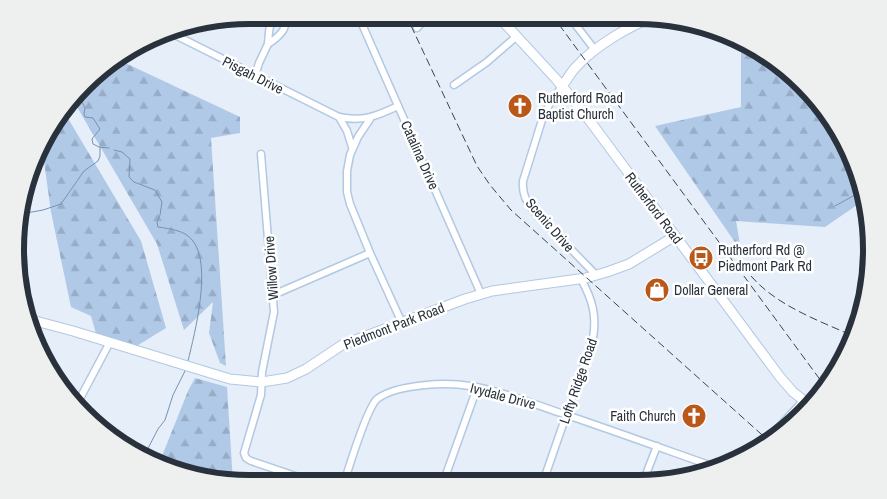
<svg xmlns="http://www.w3.org/2000/svg" width="887" height="499" font-family="'Archivo Narrow',sans-serif">
<style>
.forest{fill:url(#forest-firs)}
.lines{fill:none;stroke-linecap:round;stroke-linejoin:round}
.stream{stroke:#7692b4;stroke-width:1}
.street-casing{stroke:#b2c8e3;stroke-width:9}
.secondary-casing{stroke:#b2c8e3;stroke-width:11}
.street{stroke:#fff;stroke-width:6}
.secondary{stroke:#fff;stroke-width:9}
.rail{stroke:#3c444f;stroke-width:1;stroke-dasharray:8 4;stroke-linecap:butt}
.labels{text-anchor:middle;stroke-width:5;stroke-linejoin:round;paint-order:stroke}
.street-label{font-size:14px;fill:#29313c;stroke:#fff}
.poi-label{font-size:14px;fill:#29313c;stroke:#fff;text-anchor:start}
.rim{fill:none;stroke:#29313c;stroke-width:6}
</style>
<defs>
<pattern id="forest-firs" width="22" height="20" patternUnits="userSpaceOnUse" patternTransform="scale(1.25)"><rect width="22" height="20" fill="#b0c9e7"/><path d="M5 1l3.5 6h-7zM16 11l3.5 6h-7z" fill="#97adc7"/></pattern>
</defs>
<rect width="100%" height="100%" fill="#e5eef9"/>
<!-- forest -->
<g class="forest">
<path d="M741,42L755,47L824,107L841,141L843,154L848,156L864,189L865,207L857,205L825,227L736,221L741,251L655,126L741,107Z"/>
<path d="M118,57L121,61L240,117V133L211,138L226,366L220,363L209,333L213,302L184,330L157,244L73,100L107,63Z"/>
<path d="M63,110L141,241L166,328L135,347L97,337L91,316L71,307L51,212L42,147L55,119Z"/>
<path d="M195,378L227,387L233,483L160,461L188,391Z"/>
</g>
<g class="lines">
<!-- stream -->
<g class="stream">
<path d="M81,91L83,93L81,100L85,108L84,114L85,117L93,118L100,129L92,139L93,144L99,147L109,148"/>
<path d="M114,150L122,152L130,159L129,177L134,182L155,190L162,202L160,215L157,222L158,227C170,229 185,230 193,241C212,266 195,332 188,361"/>
<path d="M835,206L853,196L864,193"/>
<path d="M21,214L43,210L61,204L84,171L98,161L100,156V147"/>
<path d="M144,456L158,429L165,420L173,395L185,371"/>
</g>
<defs>
<g id="street">
<path d="M358,15L481,294"/>
<path d="M568,15L595,50"/>
<path d="M277,17C296,23 276,39 268,44C269,35 268,21 277,17Z"/>
<path d="M417,28L429,15"/>
<path d="M167,31L339,117L347,131L352,147"/>
<path d="M255,76L259,63L268,44"/>
<path d="M454,85L487,62L517,36"/>
<path d="M562,86L549,105L542,120L523,181C522,192 525,201 533,210L596,275"/>
<path d="M339,117C363,122 377,116 398,106"/>
<path d="M370,119L358,137L350,155L347,171V192L350,204L370,253L402,323"/>
<path d="M261,154L274,312L262,372L261,395L244,453L246,458L251,461L316,483"/>
<path d="M273,295L370,253"/>
<path d="M76,406L110,342"/>
<path d="M766,445L777,429L804,400"/>
<path d="M543,482L593,338C597,315 592,299 581,279"/>
<path d="M643,482L657,446"/>
<path d="M344,483C349,467 367,408 377,399C397,384 446,382 470,386C501,391 531,403 561,413C611,430 661,448 712,466"/>
<path d="M443,483L477,388"/>
</g>
<g id="secondary">
<path d="M497,15L556,79L581,109L780,377L793,392L807,403"/>
<path d="M562,86C567,80 571,72 576,67C595,46 629,26 655,16"/>
<path d="M28,319L73,331L230,379L262,382L287,378L306,369L342,345L465,299L492,291L586,278L607,272L629,264L675,236"/>
</g>
</defs>
<!-- street casing -->
<use href="#street" class="street-casing"/>
<!-- secondary casing -->
<use href="#secondary" class="secondary-casing"/>
<!-- street -->
<use href="#street" class="street"/>
<!-- secondary -->
<use href="#secondary" class="secondary"/>
<!-- rail -->
<g class="rail">
<path d="M406,15L477,166L490,185L511,210L770,442"/>
<path d="M552,15L824,385"/>
<path d="M751,276C776,305 817,320 851,335"/>
</g>
</g>
<!-- icons -->
<defs>
<symbol id="church-disc" viewBox="-11 -11 22 22"><circle r="9.5" fill="#b95818" stroke="#fff"/><path d="M-1.2-6h2.4v3.5h3.3v2.4h-3.3V6h-2.4V-.1h-3.3v-2.4h3.3Z" fill="#fff"/></symbol>
<symbol id="bus-disc" viewBox="-11 -11 22 22"><circle r="9.5" fill="#b95818" stroke="#fff"/><path d="M-5-6H5V4H4V6H2V4H-2V6H-4V4H-5ZM-3.5-4V0h7V-4ZM-3.5 1.2v1.5H-2V1.2ZM2 1.2v1.5H3.5V1.2Z" fill="#fff"/></symbol>
<symbol id="shop-disc" viewBox="-11 -11 22 22"><circle r="9.5" fill="#b95818" stroke="#fff"/><path d="M-5-2.5h2.3a2.7 3.5 0 0 1 5.4 0H5L5.5 6h-11ZM-1.5-2.5h3a1.5 2.3 0 0 0-3 0Z" fill="#fff"/></symbol>
</defs>
<g fill-rule="evenodd">
<use href="#church-disc" x="506" y="92" width="28" height="28"/>
<use href="#bus-disc" x="687" y="244" width="28" height="28"/>
<use href="#shop-disc" x="643" y="276" width="28" height="28"/>
<use href="#church-disc" x="680" y="402" width="28" height="28"/>
</g>
<g class="labels">
<!-- street labels -->
<g class="street-label">
<text transform="translate(253 75) rotate(27)" y="5">Pisgah Drive</text>
<text transform="translate(420 155) rotate(66)" y="5">Catalina Drive</text>
<text transform="translate(654 208) rotate(53)" y="5">Rutherford Road</text>
<text transform="translate(550 225) rotate(49)" y="5">Scenic Drive</text>
<text transform="translate(271 268) rotate(-94)" y="5">Willow Drive</text>
<text transform="translate(394 326) rotate(-21)" y="5">Piedmont Park Road</text>
<text transform="translate(578 381) rotate(-71)" y="5">Lofty Ridge Road</text>
<text transform="translate(503 396) rotate(15)" y="5">Ivydale Drive</text>
</g>
<!-- poi labels -->
<g class="poi-label">
<text x="538" y="103">Rutherford Road<tspan x="538" dy="16">Baptist Church</tspan></text>
<text x="718" y="255">Rutherford Rd @<tspan x="718" dy="16">Piedmont Park Rd</tspan></text>
<text x="674" y="295">Dollar General</text>
<text x="676" y="421" text-anchor="end">Faith Church</text>
</g>
</g>
<!-- crop -->
<path d="M0 0H887V499H0ZM249 24H638A225 225 0 0 1 863 249V250A225 225 0 0 1 638 475H249A225 225 0 0 1 24 250V249A225 225 0 0 1 249 24Z" fill="#eeefef" fill-rule="evenodd"/>
<path class="rim" d="M249 24H638A225 225 0 0 1 863 249V250A225 225 0 0 1 638 475H249A225 225 0 0 1 24 250V249A225 225 0 0 1 249 24Z"/>
</svg>
